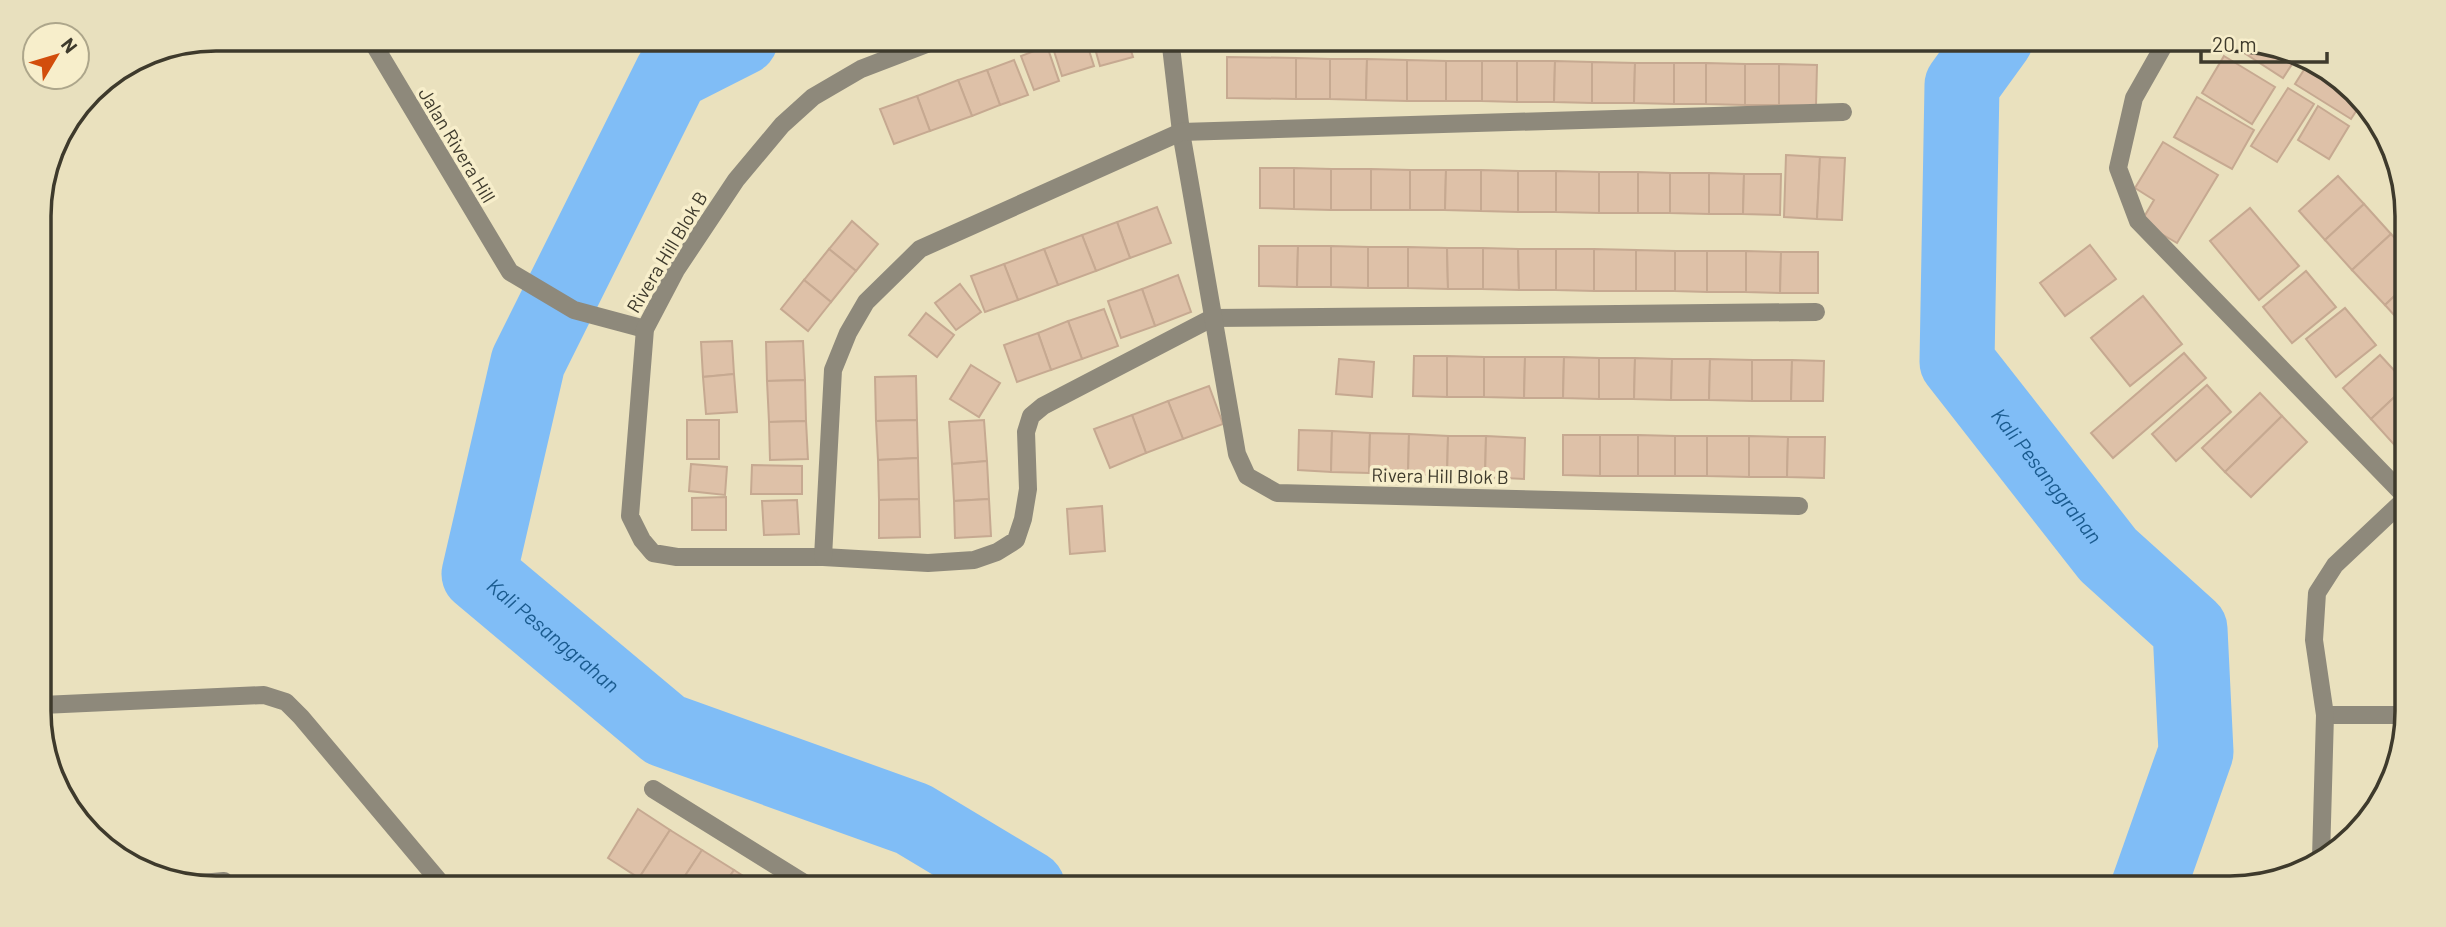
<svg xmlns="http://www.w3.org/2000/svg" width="2446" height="927" font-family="Barlow,sans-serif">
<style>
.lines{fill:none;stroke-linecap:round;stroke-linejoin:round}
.river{stroke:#80bdf6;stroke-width:75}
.building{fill:#dec1a8;stroke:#c6a991;stroke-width:2}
.minor{stroke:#8e897b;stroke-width:18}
.labels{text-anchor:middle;stroke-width:7;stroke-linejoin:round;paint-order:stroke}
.street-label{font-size:19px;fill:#3e3a2c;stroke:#f7eecb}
.water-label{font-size:21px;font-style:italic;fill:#1a5b8f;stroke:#f7eecb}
.rim{fill:none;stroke:#3e3a2c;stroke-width:3.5}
</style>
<rect width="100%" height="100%" fill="#eae1be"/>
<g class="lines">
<!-- river -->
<g class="river">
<path id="s1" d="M741,38L672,73L528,362L479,574L665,730L913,819L1028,888"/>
<path id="s2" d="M1996,38L1962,85L1957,362L2108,555L2190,629L2196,752L2148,888"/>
</g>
</g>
<!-- building -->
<g class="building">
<path d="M1073,38H1085L1094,66L1062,76L1052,45Z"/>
<path d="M1092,38H1127L1133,57L1100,66Z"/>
<path d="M2221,38L2287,48L2298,55L2283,78Z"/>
<path d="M1047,46L1059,81L1034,90L1021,56Z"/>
<path d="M2224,56L2275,87L2252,124L2202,93Z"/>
<path d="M1227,57L1296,58V99L1227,98Z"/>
<path d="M1296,58L1330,59V99H1296Z"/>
<path d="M1330,59H1367L1366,100L1330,99Z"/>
<path d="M1367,59L1407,60V101L1366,100Z"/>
<path d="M1014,60L1028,95L1000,105L987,70Z"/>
<path d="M1407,60L1446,61V101H1407Z"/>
<rect x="1446" y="61" width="36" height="40"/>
<path d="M1482,61H1517V102L1482,101Z"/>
<path d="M1517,61H1555L1554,102H1517Z"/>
<path d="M1555,61L1592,62V103L1554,102Z"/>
<path d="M1592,62L1635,63L1634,103H1592Z"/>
<path d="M2309,62L2364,99L2351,119L2295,84Z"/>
<path d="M1635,63H1674V104L1634,103Z"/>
<rect x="1674" y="63" width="32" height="41"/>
<path d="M1706,63L1745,64V105L1706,104Z"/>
<rect x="1745" y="64" width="34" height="41"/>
<path d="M1779,64L1817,65L1816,106L1779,105Z"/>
<path d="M987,70L1000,105L972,116L958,80Z"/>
<path d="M958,80L972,116L930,131L917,96Z"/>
<path d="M2288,88L2314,104L2277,162L2251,146Z"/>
<path d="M917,96L930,131L894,144L880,109Z"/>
<path d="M2197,97L2254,130L2232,169L2174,137Z"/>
<path d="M2318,106L2349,126L2329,159L2298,140Z"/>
<path d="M2163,142L2218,175L2177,243L2141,222L2154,200L2135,188Z"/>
<path d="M1786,155L1820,157L1817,219L1784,217Z"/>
<path d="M1820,157L1845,158L1842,220L1817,219Z"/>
<path d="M1260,168H1294V209L1260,208Z"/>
<path d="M1294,168L1331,169V210L1294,209Z"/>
<rect x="1331" y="169" width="40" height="41"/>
<path d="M1371,169L1410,170V210H1371Z"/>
<path d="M1410,170H1446L1445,210H1410Z"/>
<path d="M1446,170H1481V211L1445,210Z"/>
<path d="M1481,170L1518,171V212L1481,211Z"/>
<rect x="1518" y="171" width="38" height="41"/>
<path d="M1556,171L1599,172V213L1556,212Z"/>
<rect x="1599" y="172" width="39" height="41"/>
<path d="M1638,172L1670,173V213H1638Z"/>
<path d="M1670,173H1709V214L1670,213Z"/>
<path d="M1709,173L1744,174L1743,214H1709Z"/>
<path d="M1744,174H1781L1780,215L1743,214Z"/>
<path d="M2338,176L2364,204L2325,240L2299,211Z"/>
<path d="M2364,204L2391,234L2352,270L2325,240Z"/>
<path d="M1157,207L1171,243L1130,258L1117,222Z"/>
<path d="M2250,208L2299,266L2259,300L2210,241Z"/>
<path d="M852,221L878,244L856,271L829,249Z"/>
<path d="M1117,222L1130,258L1096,271L1082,235Z"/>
<path d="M2391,234L2405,249V286L2385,305L2352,270Z"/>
<path d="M1082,235L1096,271L1058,285L1044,249Z"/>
<path d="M2090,245L2116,279L2065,316L2040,283Z"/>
<path d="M1259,246H1298L1297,287L1259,286Z"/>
<path d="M1298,246H1331V287H1297Z"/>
<path d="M1331,246L1368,247V288L1331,287Z"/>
<rect x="1368" y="247" width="40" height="41"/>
<path d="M1408,247L1447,248L1448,289L1408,288Z"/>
<path d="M1447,248H1483V289H1448Z"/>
<path d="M1483,248L1518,249L1519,290L1483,289Z"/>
<path d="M829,249L856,271L831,302L804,280Z"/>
<path d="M1044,249L1058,285L1018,300L1004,264Z"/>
<path d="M1518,249H1556V290H1519Z"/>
<path d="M1556,249H1594V291L1556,290Z"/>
<path d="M1594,249L1636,250V291H1594Z"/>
<path d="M1636,250L1675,251V291H1636Z"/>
<path d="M1675,251H1707V292L1675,291Z"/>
<rect x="1707" y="251" width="39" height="41"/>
<path d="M1746,251L1781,252L1780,293L1746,292Z"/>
<path d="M1781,252H1818V293H1780Z"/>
<path d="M1004,264L1018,300L985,312L971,276Z"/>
<path d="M2306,271L2336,307L2292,343L2263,307Z"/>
<path d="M1178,275L1191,312L1155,326L1142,289Z"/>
<path d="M804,280L831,302L808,331L781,309Z"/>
<path d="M960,284L981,312L956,330L935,303Z"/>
<path d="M2405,286L2404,326L2385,305Z"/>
<path d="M1142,289L1155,326L1121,338L1108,301Z"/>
<path d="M2143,296L2182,344L2130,386L2091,338Z"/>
<path d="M2345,308L2376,345L2336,377L2306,339Z"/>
<path d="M1104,309L1118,346L1082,359L1068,321Z"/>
<path d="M926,313L954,335L937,357L909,335Z"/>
<path d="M1068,321L1082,359L1051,370L1038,333Z"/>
<path d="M1038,333L1051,370L1017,382L1004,345Z"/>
<path d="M732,341L734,374L703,377L701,342Z"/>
<path d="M803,341L805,380L767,381L766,342Z"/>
<path d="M2184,353L2206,378L2113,458L2091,433Z"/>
<path d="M2380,355L2403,380V389L2371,419L2343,388Z"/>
<path d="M1414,356H1447V397L1413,396Z"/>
<path d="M1447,356L1484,357V397H1447Z"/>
<path d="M1484,357H1525L1524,398L1484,397Z"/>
<path d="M1525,357H1564L1563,398H1524Z"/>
<path d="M1564,357L1599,358V399L1563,398Z"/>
<path d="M1599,358H1635L1634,399H1599Z"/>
<path d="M1635,358L1672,359L1671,400L1634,399Z"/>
<path d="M1339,359L1374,362L1372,397L1336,394Z"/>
<path d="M1672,359H1710L1709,400H1671Z"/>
<path d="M1710,359L1752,360V401L1709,400Z"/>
<path d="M1752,360H1792L1791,401H1752Z"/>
<path d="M1792,360L1824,361L1823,401H1791Z"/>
<path d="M971,365L1000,383L979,417L950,399Z"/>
<path d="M734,374L737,412L706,414L703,377Z"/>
<path d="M916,376L917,420L876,421L875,377Z"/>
<path d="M805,380L806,421L769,422L767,381Z"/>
<path d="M2207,385L2231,412L2176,461L2152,434Z"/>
<path d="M1209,386L1223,424L1183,439L1168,401Z"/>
<path d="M2403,389V447L2399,450L2371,419Z"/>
<path d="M2260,393L2282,416L2225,472L2202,448Z"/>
<path d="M1168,401L1183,439L1146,453L1132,415Z"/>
<path d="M1132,415L1146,453L1110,468L1094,429Z"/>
<path d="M2282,416L2307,442L2251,497L2225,472Z"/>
<rect x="687" y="420" width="32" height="39"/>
<path d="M917,420L918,458L878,460L876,421Z"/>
<path d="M984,420L987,461L952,464L949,422Z"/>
<path d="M806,421L808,459L770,460L769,422Z"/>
<path d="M1299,430L1332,431L1331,472L1298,470Z"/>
<path d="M1332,431L1370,433L1369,473L1331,472Z"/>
<path d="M1370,433L1409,434L1408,474L1369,473Z"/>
<path d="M1409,434L1448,436L1447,476L1408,474Z"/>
<path d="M1563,435H1600V476L1563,475Z"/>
<rect x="1600" y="435" width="38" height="41"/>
<path d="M1638,435L1675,436V476H1638Z"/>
<path d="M1448,436H1486L1485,477L1447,476Z"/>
<path d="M1486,436L1525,438L1524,479L1485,477Z"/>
<rect x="1675" y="436" width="32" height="40"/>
<path d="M1707,436H1749V477L1707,476Z"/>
<path d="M1749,436L1788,437L1787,477H1749Z"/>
<path d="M1788,437H1825L1824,478L1787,477Z"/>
<path d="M918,458L919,499L879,500L878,460Z"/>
<path d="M987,461L989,499L954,501L952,464Z"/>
<path d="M691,464L727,467L725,495L689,491Z"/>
<path d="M752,465L802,466V494H751Z"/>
<path d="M726,497V530H692V498Z"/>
<path d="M919,499L920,537L879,538V500Z"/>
<path d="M989,499L991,536L955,538L954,501Z"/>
<path d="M797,500L799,534L764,535L762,501Z"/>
<path d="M1102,506L1105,551L1070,554L1067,509Z"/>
<path d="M638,809L670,830L639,878L608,858Z"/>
<path d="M670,830L702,850L677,888H656L639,878Z"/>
<path d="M702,850L734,870L722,888H677Z"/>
<path d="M734,870L762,888H722Z"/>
</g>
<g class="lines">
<!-- minor -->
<g class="minor">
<path d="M370,38L510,272L574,310L645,329"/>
<path d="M942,38L861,69L813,97L782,125L736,180L676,270L645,329L630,516L642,540L653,553L677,557H823L928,563L974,560L997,552L1016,540L1023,519L1028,489L1026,432L1031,416L1043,406L1212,318L1816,312"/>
<path d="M1170,38L1181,132L1237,454L1247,476L1277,493L1799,506"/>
<path d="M2168,38L2134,98L2118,168L2138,221L2402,493"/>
<path d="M823,557L833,370L848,333L866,302L920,249L1181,132L1843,112"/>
<path d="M42,705L264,695L286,702L301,717L445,888"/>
<path d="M2325,715H2399"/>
<path d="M653,789L812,888"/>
<path d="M2321,858L2325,715L2314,640L2317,593L2335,565L2402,502"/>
<path d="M190,884L224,881"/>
</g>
</g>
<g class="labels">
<!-- street labels -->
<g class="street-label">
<text transform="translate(457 145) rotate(59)" y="7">Jalan Rivera Hill</text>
<text transform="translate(667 252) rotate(-59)" y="7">Rivera Hill Blok B</text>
<text transform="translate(1440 476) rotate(1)" y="7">Rivera Hill Blok B</text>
</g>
<!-- water labels -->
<g class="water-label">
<text dy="7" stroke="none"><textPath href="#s2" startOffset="480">Kali Pesanggrahan</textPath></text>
<text dy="7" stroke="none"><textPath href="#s1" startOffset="714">Kali Pesanggrahan</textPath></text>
</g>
</g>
<!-- crop -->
<path d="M0 0H2446V927H0ZM216 51H2230A165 165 0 0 1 2395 216V711A165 165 0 0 1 2230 876H216A165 165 0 0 1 51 711V216A165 165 0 0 1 216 51Z" fill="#e8e0be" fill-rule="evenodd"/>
<path class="rim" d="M216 51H2230A165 165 0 0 1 2395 216V711A165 165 0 0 1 2230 876H216A165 165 0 0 1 51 711V216A165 165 0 0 1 216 51Z"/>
<!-- north arrow -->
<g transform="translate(56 56) rotate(52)"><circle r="33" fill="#f7eecb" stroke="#ada68b" stroke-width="2"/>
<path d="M0-5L12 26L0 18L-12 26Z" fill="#d24d0c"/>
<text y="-10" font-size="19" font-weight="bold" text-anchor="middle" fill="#3e3a2c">N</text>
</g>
<!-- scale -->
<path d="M2201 52v10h126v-10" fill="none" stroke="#3e3a2c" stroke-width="3.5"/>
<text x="2212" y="52" font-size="21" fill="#3e3a2c" stroke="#f7eecb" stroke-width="5" paint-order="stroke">20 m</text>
</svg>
